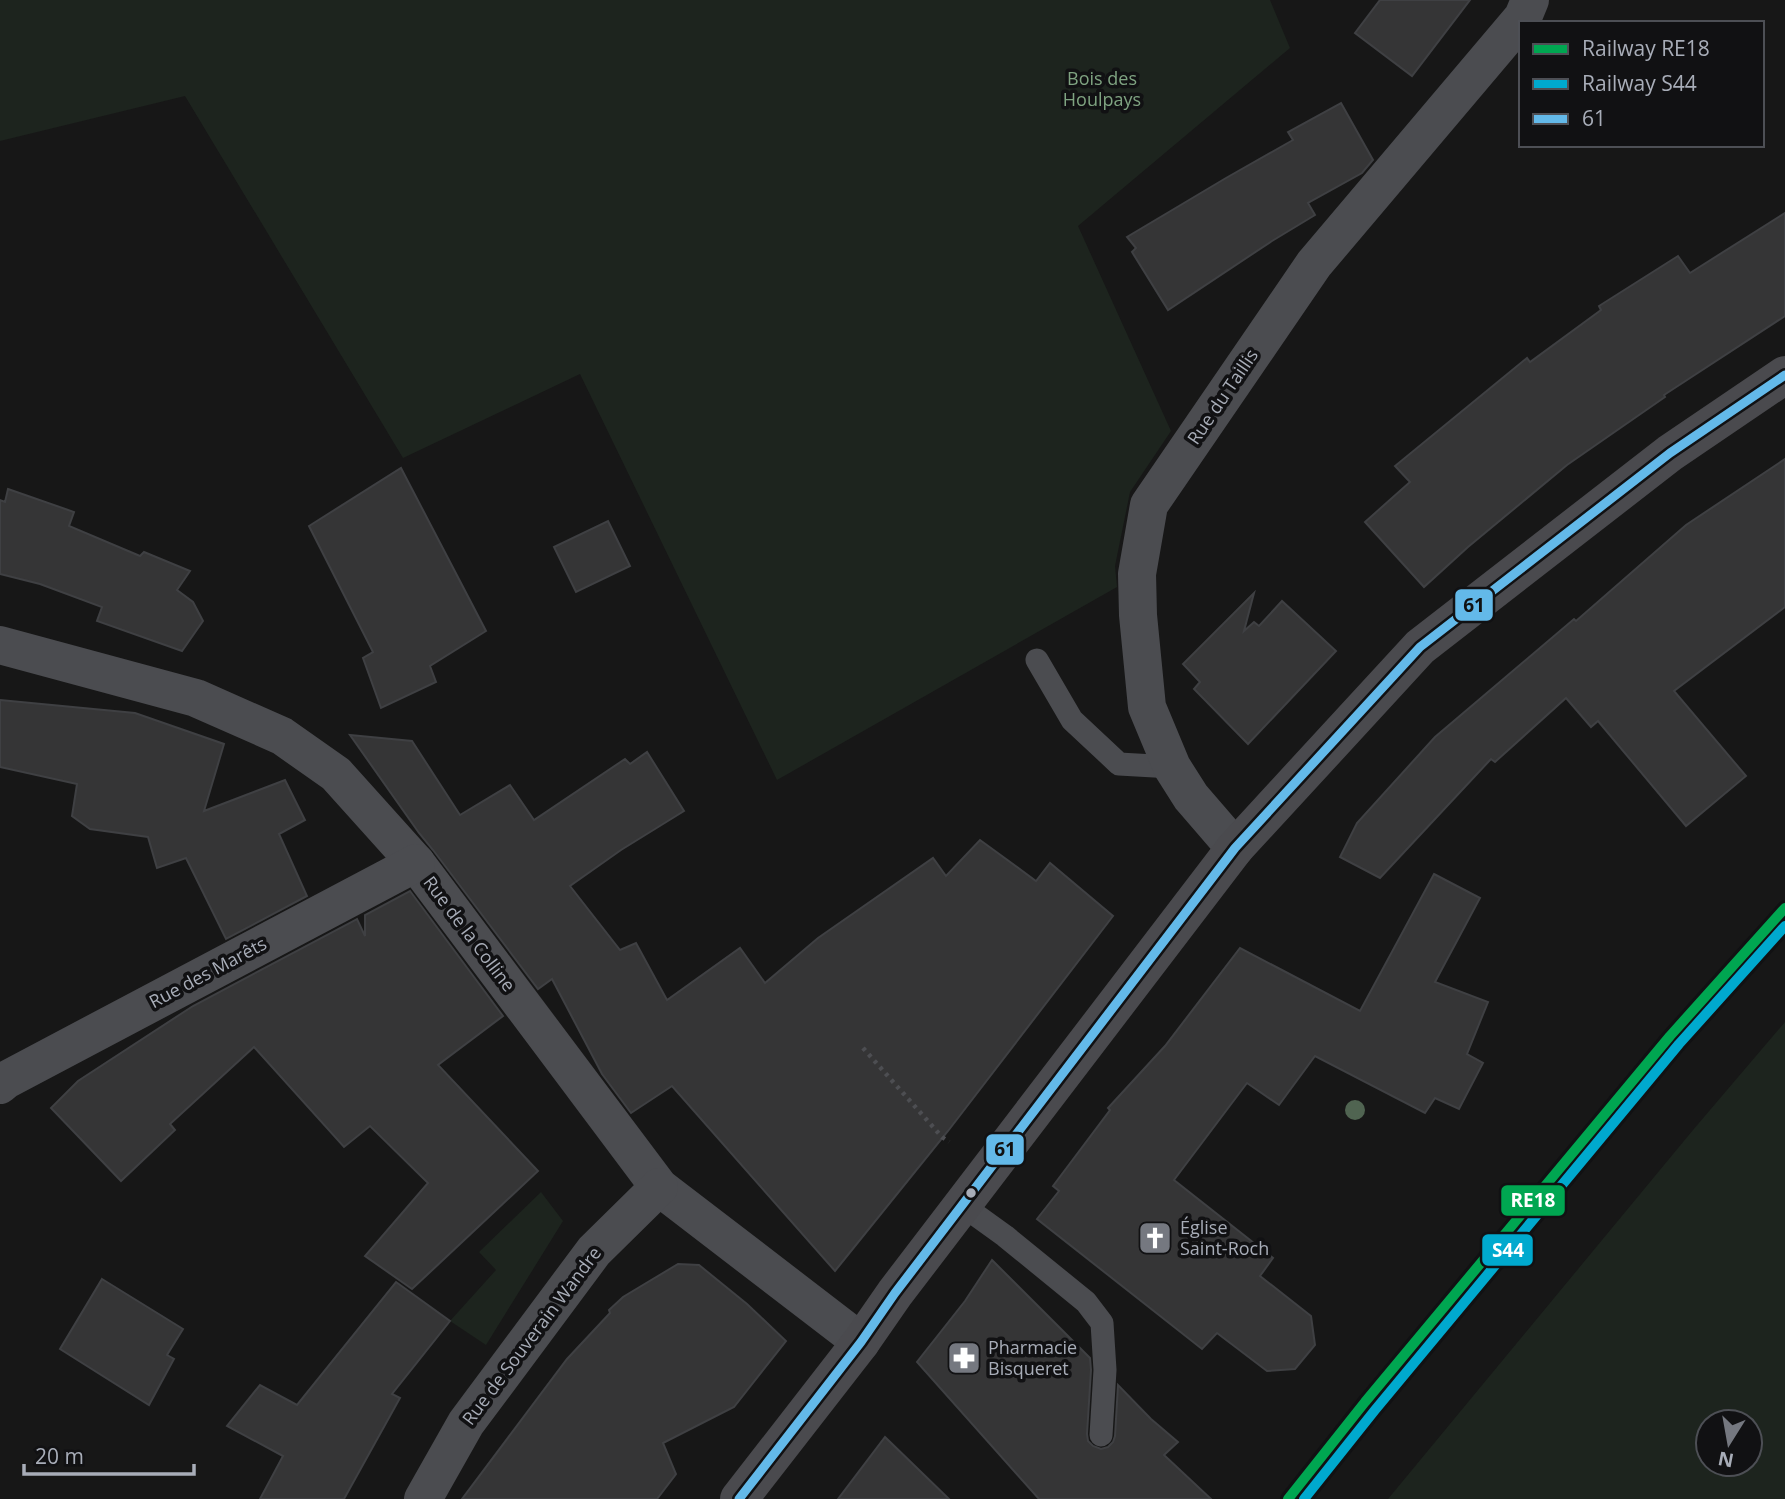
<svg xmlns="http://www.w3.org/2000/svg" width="1785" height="1499" font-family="'Open Sans',sans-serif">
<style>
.green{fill:#1d241e;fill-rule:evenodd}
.building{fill:#353536;stroke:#3f4043;stroke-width:2}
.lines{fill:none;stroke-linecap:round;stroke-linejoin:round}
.path{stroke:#4d4e52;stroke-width:4.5;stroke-dasharray:3.5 5;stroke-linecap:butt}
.lane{stroke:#4b4c50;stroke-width:23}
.street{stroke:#4b4c50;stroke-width:38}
.secondary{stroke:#4a4a4e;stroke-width:38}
.bus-1-casing{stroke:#111113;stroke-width:14}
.bus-1{stroke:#63b9e9;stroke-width:9}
.rail-1-casing{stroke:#111113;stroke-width:16}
.rail-2-casing{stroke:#111113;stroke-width:16}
.rail-1{stroke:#00a651;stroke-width:10}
.rail-2{stroke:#00a9ce;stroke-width:10}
.tree{fill:#506451}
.bus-dot{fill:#a8adb8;stroke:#111113;stroke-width:2.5}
.labels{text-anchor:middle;stroke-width:7;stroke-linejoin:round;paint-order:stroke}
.park-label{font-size:18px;fill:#7fa381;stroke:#111113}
.street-label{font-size:18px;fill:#a8adb8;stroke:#111113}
.poi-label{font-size:18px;fill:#a8adb8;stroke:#111113;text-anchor:start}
.line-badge{stroke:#111113;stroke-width:2.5}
.badge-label{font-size:19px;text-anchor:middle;font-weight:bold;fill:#fff}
.pale-badge-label{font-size:19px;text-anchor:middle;font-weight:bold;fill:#111}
</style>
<rect width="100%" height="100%" fill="#171717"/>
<!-- green -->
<g class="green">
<path d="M0,0H1270L1290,48L1078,226L1171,431L1130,492L1115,566L1117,587L777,780L580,374L403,458L185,96L0,141Z"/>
<path d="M1785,1022V1499H1388L1693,1130ZM1708,1422H1750V1464H1708Z"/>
<path d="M541,1192L563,1221L486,1345L450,1321L496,1270L479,1252Z"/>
</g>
<!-- building -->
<g class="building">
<path d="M1380,0H1470L1412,76L1355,33Z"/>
<path d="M1341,103L1373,160L1362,173L1308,203L1315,215L1272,241L1168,310L1132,252L1136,248L1127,237L1226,178L1293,140L1288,132Z"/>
<path d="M1785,213V316L1664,395L1665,397L1567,465L1468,547L1424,587L1365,522L1410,482L1395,466L1527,358L1530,362L1601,310L1599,306L1678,256L1690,273Z"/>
<path d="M1785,459V607L1674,691L1746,776L1686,826L1598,721L1591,727L1566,698L1495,762L1491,759L1380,878L1340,857L1357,823L1435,737L1574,619L1576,621L1686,525Z"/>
<path d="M401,468L486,631L430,666L436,682L381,708L363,658L373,652L309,526Z"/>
<path d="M8,489L74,512L69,526L140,556L144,552L190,571L177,590L193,602L203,621L182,651L97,621L102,607L40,584L0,574V500L5,502Z"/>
<path d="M608,521L630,566L576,592L554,547Z"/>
<path d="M1254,593L1244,631L1254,622L1259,626L1282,601L1336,651L1248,744L1194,689L1200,682L1183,664Z"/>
<path d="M0,700L135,713L224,744L204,811L285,780L305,820L279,834L307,896L226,939L186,858L157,868L148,837L90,829L72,816L77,784L0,767Z"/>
<path d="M350,735L412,741L460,815L510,785L534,820L625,759L630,764L647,752L684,811L621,850L570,886L620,950L636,943L667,1000L740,948L765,983L818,938L933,858L946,876L980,840L1036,881L1050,863L1113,916L948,1131L835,1271L672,1086L631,1113L602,1074L552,979L538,989L433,850L419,833Z"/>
<path d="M1434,874L1480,898L1435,982L1488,1002L1467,1054L1483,1063L1459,1109L1435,1098L1425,1113L1315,1056L1279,1105L1247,1083L1174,1180L1273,1258L1260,1276L1311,1316L1315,1345L1295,1369L1267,1371L1217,1333L1202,1349L1037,1219L1059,1191L1053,1186L1110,1110L1108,1108L1165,1046L1240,948L1360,1011Z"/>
<path d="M410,891L503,1016L438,1065L538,1171L412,1289L365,1256L428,1183L370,1126L344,1147L254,1047L170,1124L175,1130L121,1181L51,1108L78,1081L193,1006L357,919L365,936V915Z"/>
<path d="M992,1260L1090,1358L1091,1370L1087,1434L1088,1441L1093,1446L1101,1449L1108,1447L1113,1442L1115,1436L1118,1385L1151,1419L1178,1442L1164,1455L1211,1499H1039L917,1362L965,1301Z"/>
<path d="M678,1264L699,1265L747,1304L786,1341L734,1407L663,1443L676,1474L657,1499H462L567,1359L610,1313L609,1310L623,1297Z"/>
<path d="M102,1279L183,1329L167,1355L174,1359L149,1405L60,1349Z"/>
<path d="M396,1282L450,1321L392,1394L400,1398L344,1499H260L283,1456L227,1426L260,1385L297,1405Z"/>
<path d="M885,1437L949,1499H838Z"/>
</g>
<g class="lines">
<!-- path -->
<path class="path" d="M863,1048L942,1137L949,1142"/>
<!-- lane -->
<g class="lane">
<path d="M1037,660L1072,720L1119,764L1172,767"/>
<path d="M962,1205L1005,1236L1086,1302L1102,1323L1105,1370L1101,1435"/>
</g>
<!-- street -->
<g class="street">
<path d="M0,645L196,698L282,736L336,774L416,863L659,1187L861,1342"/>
<path d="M1235,848L1191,797L1172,767L1147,707L1138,615L1137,574L1149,505L1314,264L1523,17L1530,0"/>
<path d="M0,1085L6,1080L416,863"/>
<path d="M423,1499L466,1423L594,1251L659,1187"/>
</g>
<!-- secondary -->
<path class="secondary" d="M739,1499L861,1342L895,1293L1235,848L1420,647L1670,453L1785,375"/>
<defs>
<path id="bus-1" d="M739,1499L861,1342L895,1293L1235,848L1420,647L1670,453L1785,375"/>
</defs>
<!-- bus-1 casing -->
<use href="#bus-1" class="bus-1-casing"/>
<!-- bus-1 -->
<use href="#bus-1" class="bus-1"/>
<defs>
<path id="rail-1" d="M1288,1499L1365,1402L1670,1036L1785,908"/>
<path id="rail-2" d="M1304,1499L1375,1410L1679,1044L1785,926"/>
</defs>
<!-- rail-1 casing -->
<use href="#rail-1" class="rail-1-casing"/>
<!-- rail-2 casing -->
<use href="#rail-2" class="rail-2-casing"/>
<!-- rail-1 -->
<use href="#rail-1" class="rail-1"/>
<!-- rail-2 -->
<use href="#rail-2" class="rail-2"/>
</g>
<!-- trees -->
<circle class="tree" cx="1355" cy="1110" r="10"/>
<!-- icons -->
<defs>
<symbol id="church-square" viewBox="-11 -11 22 22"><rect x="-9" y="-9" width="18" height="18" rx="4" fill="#757880" stroke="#111113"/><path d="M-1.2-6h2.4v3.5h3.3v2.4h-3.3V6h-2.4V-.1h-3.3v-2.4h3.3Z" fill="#fff"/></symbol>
<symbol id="pharmacy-square" viewBox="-11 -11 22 22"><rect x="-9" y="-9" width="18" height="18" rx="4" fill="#757880" stroke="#111113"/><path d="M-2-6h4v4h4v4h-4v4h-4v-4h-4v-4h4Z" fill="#fff"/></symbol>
</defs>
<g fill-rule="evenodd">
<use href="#church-square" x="1136" y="1219" width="38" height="38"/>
<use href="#pharmacy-square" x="945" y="1339" width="38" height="38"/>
</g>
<!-- markers -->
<circle class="bus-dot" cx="971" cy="1193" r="6"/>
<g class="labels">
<!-- park labels -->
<g class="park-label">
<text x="1102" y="85">Bois des<tspan x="1102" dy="21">Houlpays</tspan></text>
</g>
<!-- street labels -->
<g class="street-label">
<text transform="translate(1223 397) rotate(-56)" y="6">Rue du Taillis</text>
<text transform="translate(469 934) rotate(53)" y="6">Rue de la Colline</text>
<text transform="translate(208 973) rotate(-28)" y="6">Rue des Marêts</text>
<text transform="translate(532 1336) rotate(-53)" y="6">Rue de Souverain Wandre</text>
</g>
<!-- poi labels -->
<g class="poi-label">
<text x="1180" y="1234">Église<tspan x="1180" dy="21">Saint-Roch</tspan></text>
<text x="988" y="1354">Pharmacie<tspan x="988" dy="21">Bisqueret</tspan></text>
</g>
</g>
<g class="line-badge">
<rect x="1454" y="588" width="40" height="34" rx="7" fill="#63b9e9"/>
<rect x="985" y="1133" width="40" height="33" rx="7" fill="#63b9e9"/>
<rect x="1500" y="1184" width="66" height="33" rx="7" fill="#00a651"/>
<rect x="1481" y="1233" width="53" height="34" rx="7" fill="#00a9ce"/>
</g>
<g class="badge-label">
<text x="1533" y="1207">RE18</text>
<text x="1508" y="1257">S44</text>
</g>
<g class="pale-badge-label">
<text x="1474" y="612">61</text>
<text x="1005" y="1156">61</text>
</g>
<!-- legend -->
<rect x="1519" y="21" width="245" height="126" fill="#111113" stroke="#4d4f55" stroke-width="2"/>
<rect x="1533" y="44" width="35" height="10" fill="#00a651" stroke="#4d4f55" stroke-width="2"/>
<text x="1582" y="56" font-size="21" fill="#a8adb8">Railway RE18</text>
<rect x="1533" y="79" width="35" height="10" fill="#00a9ce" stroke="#4d4f55" stroke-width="2"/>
<text x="1582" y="91" font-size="21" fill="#a8adb8">Railway S44</text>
<rect x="1533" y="114" width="35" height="10" fill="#63b9e9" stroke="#4d4f55" stroke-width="2"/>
<text x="1582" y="126" font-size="21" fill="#a8adb8">61</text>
<!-- north arrow -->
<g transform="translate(1729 1443) rotate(191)"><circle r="33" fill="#111113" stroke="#4d4f55" stroke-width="2"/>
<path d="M0-5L12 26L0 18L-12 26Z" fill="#757880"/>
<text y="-10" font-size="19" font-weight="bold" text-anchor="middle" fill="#a8adb8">N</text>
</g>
<!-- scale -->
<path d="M24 1464v10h170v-10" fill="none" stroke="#a8adb8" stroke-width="3.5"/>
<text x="35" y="1464" font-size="21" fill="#a8adb8" stroke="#111113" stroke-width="5" paint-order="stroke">20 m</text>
</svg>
